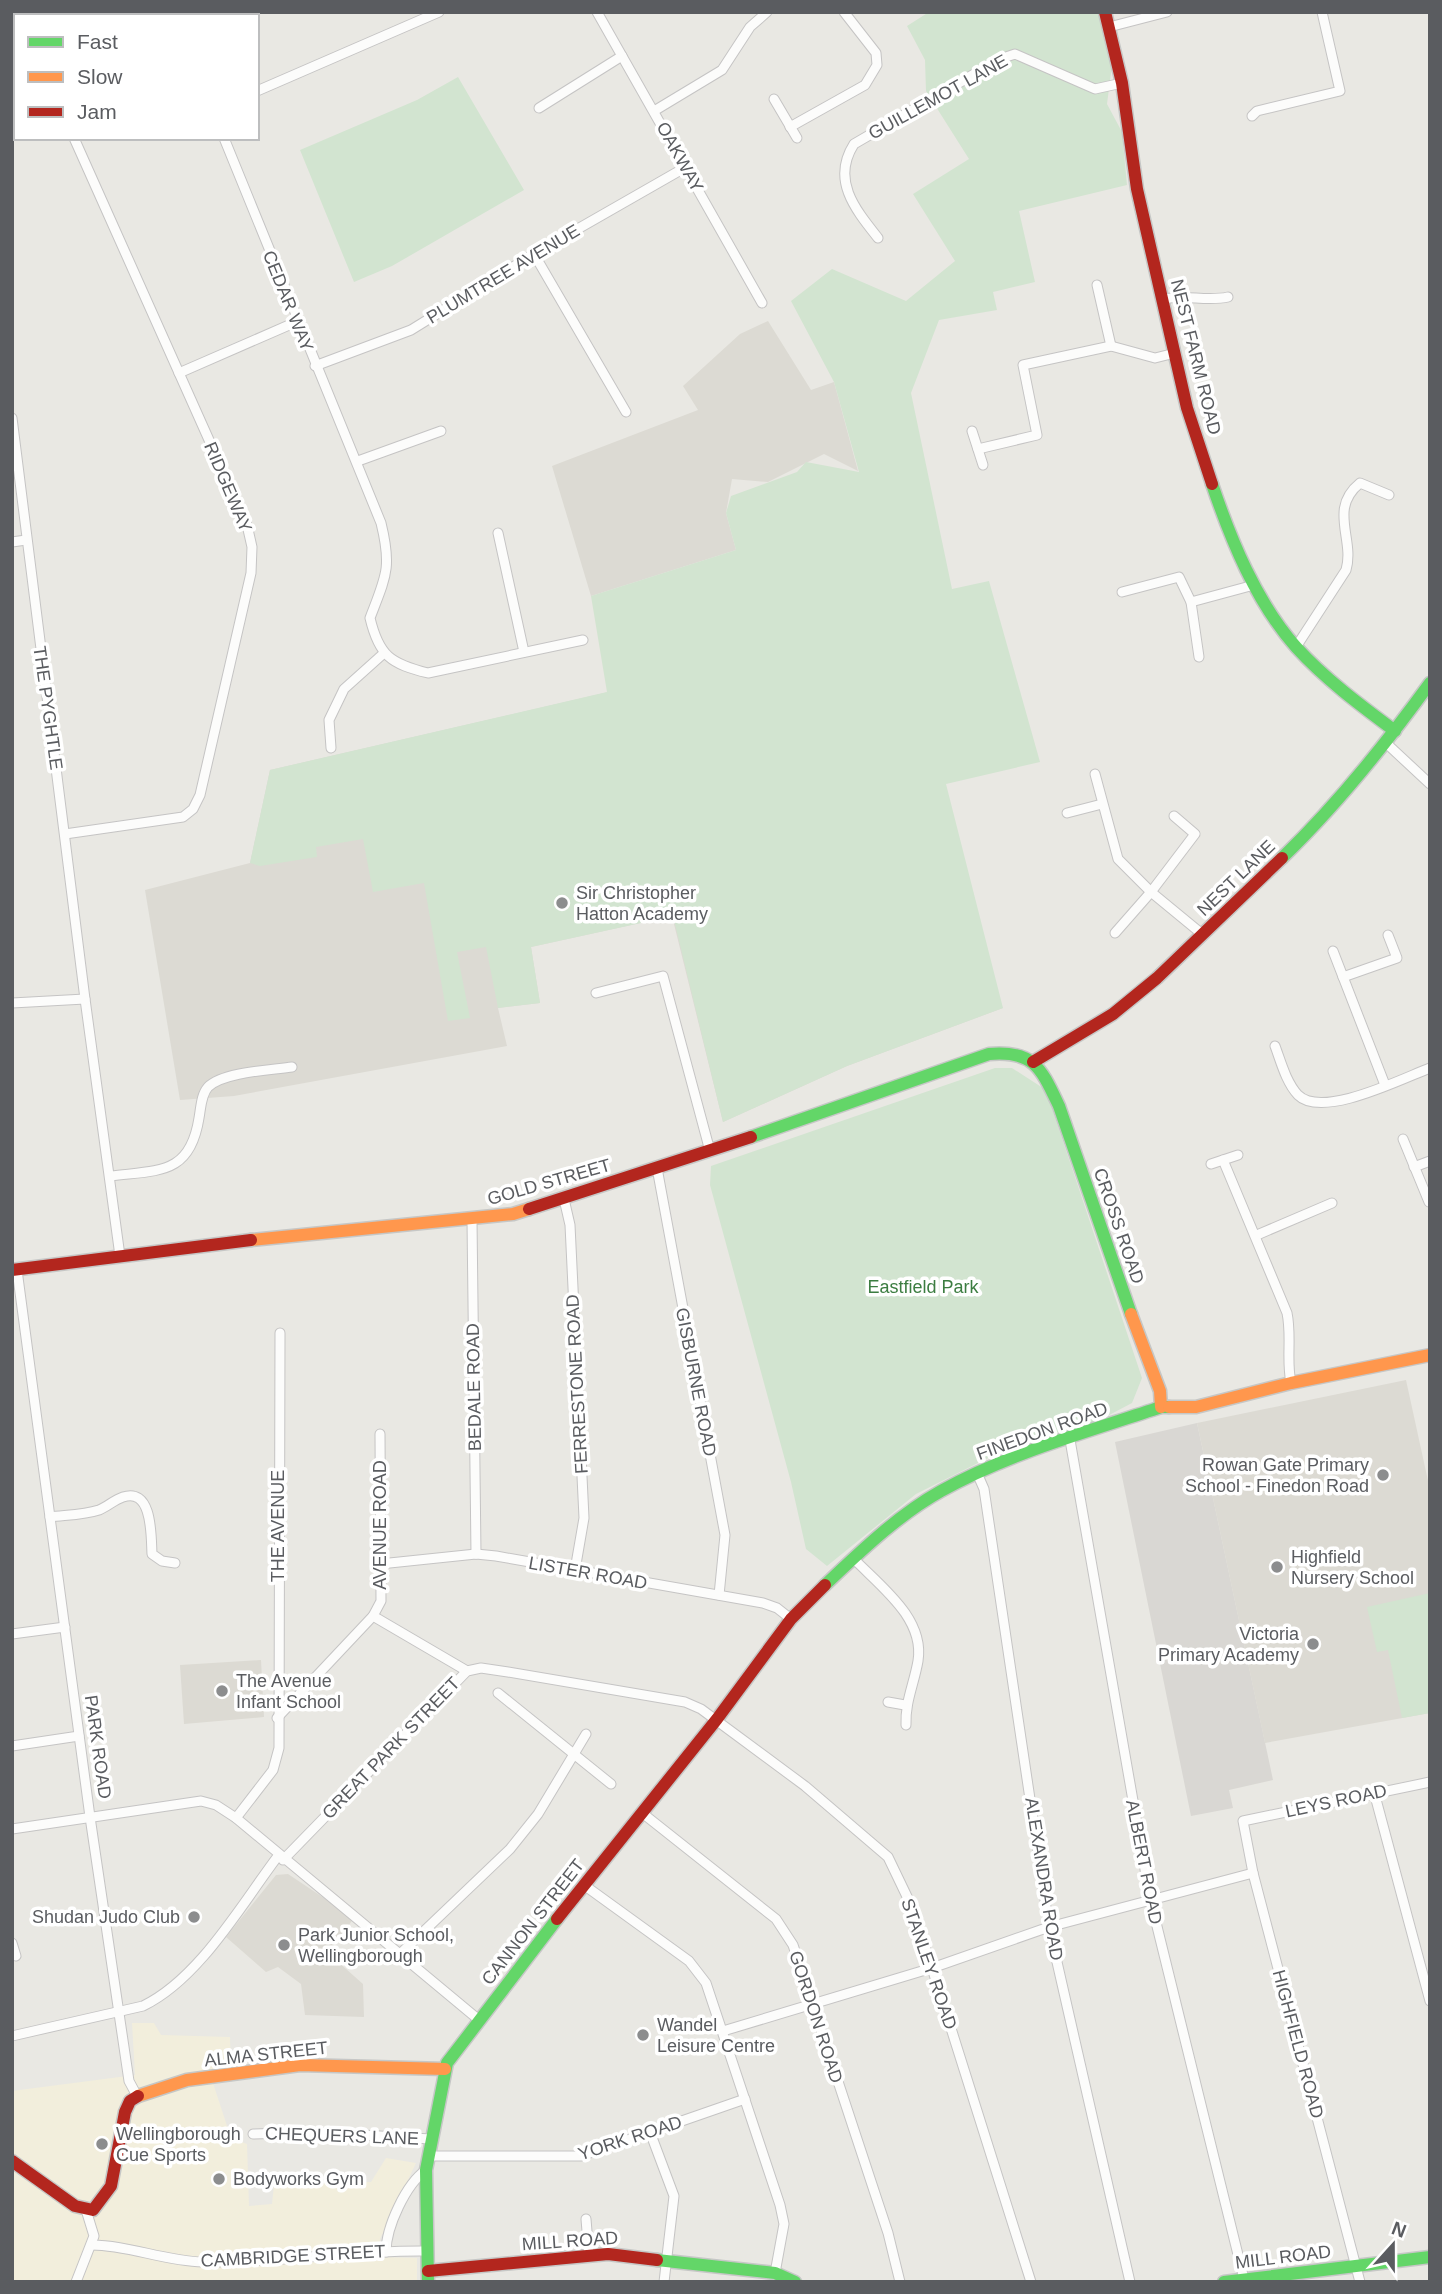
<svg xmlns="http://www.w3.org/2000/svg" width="1442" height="2294" font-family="Arial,sans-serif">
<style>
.commercial{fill:#f2eedc}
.industrial{fill:#d9d7d3}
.education{fill:#dcdad3}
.green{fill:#d2e4d0}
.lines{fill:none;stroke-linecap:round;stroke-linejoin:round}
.street-casing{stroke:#c5c4c4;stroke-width:11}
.fast-casing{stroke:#c6c7c6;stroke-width:15}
.slow-casing{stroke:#c6c7c6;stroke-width:15}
.jam-casing{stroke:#c6c7c6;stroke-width:15}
.street{stroke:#fcfcfb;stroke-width:9}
.fast{stroke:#63d668;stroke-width:12}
.slow{stroke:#ff974d;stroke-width:12}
.jam{stroke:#b3261e;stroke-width:12}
.poi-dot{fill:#8c8d8e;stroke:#fff;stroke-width:2.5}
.labels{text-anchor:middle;stroke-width:7;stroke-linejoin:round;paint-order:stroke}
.street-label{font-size:18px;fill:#5a5c60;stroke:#fff}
.poi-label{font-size:18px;fill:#5a5c60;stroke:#fff;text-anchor:start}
.park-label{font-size:18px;fill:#3c7d41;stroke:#fff}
</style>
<rect width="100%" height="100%" fill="#e9e8e3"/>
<!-- commercial -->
<path class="commercial" d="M132,2023H154L161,2035L230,2037L231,2069L210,2074L231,2138L247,2144L249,2206L272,2204L274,2185L371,2182L386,2158L416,2163L380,2239L379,2257L417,2258V2282H12V2091L135,2075Z"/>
<!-- industrial -->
<path class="industrial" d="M1197,1423L1273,1780L1229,1790L1233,1808L1191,1816L1115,1442Z"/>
<!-- education -->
<g class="education">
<path d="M768,321L811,390L834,382L858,471L824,454L768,482L732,479L726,513L736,550L591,596L552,466L698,410L683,386L740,334Z"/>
<path d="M617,690L1003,1008L847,1066L723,1122L672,916L531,947L540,1003L498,1008L507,1046L234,1096L180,1100L145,890L250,863L270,770Z"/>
<path d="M1406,1380L1430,1490V1713L1265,1743L1197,1423Z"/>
<path d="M261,1660L264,1717L184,1724L180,1665Z"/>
<path d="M288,1874L354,1918L328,1953L363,1984L364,2017L305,2015L301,1984L278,1967L266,1972L226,1937L276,1875Z"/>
</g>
<!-- green -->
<g class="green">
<path d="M929,12H1098L1112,65L1107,104L1122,132L1127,185L1019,211L1035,282L993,292L997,310L939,320L911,393L952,589L989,581L1040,762L946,784L1003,1008L847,1066L723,1122L673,916L531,947L540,1003L498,1008L486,947L457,952L470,1018L448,1021L424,883L373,892L363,839L316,847L317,857L260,866L250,863L270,770L607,692L591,596L736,550L726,513L731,496L797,472L806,462L859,472L834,382L791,301L832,269L906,301L955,261L913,194L969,159L926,91L925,60L907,26Z"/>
<path d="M458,77L524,190L392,266L354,282L300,150L417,100Z"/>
<path d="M995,1068H1012L1046,1090L1142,1378L1132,1403L1094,1423L1018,1443L916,1494L827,1566L806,1549L791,1482L710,1185L711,1166Z"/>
<path d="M1430,1593V1713L1402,1718L1388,1650L1377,1652L1367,1607Z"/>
</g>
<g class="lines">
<defs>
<g id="street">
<path d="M597,12L762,303"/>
<path d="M164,16L172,12"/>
<path d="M1109,27L1167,12"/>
<path d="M12,88L16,86"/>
<path d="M257,91L439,12"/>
<path d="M774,99L797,138"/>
<path d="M539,108L622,56"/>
<path d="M654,111L722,70L750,27L767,12"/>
<path d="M1252,116L1257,111L1340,91L1322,12"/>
<path d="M790,127L865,85L877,65L876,53L844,12"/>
<path d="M224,138L381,523C392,568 386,576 370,618C379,656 391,664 428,673L583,640"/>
<path d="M878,238C855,209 831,180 854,144L1000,59L1015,54L1095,89L1122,83"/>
<path d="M534,254L626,412"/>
<path d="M1097,285L1111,346"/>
<path d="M1164,299C1186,294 1206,302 1228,297"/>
<path d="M315,366L411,330L534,254L686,167"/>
<path d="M179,373L296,322"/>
<path d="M12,418L85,999L120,1256"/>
<path d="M972,431L983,465"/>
<path d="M978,449L1037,435L1023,365L1111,346L1155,358L1175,353"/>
<path d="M358,461L441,431"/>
<path d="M498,533L524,652"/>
<path d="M12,542L26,540"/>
<path d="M1122,592L1179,577L1191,602L1199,657"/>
<path d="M1191,602L1254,585"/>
<path d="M1296,647L1346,570C1355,539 1328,509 1360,483L1389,495"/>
<path d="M1386,743L1430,784"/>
<path d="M331,748L329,720L344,689L383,654"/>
<path d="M1095,774L1118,859L1151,892L1202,934"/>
<path d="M1067,813L1102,804"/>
<path d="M65,834L183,817L193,809L200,795L251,573L252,547L247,525L74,138"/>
<path d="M1115,933L1151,892L1195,834L1174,816"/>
<path d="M1333,951L1385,1085"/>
<path d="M1343,977L1397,958L1388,935"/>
<path d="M596,993L663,976L710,1151"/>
<path d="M12,1003L85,999"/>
<path d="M1275,1046C1281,1062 1286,1082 1298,1095C1322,1119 1401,1079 1430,1068"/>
<path d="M1403,1139L1429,1202"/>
<path d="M1223,1160L1287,1313C1292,1337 1286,1359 1291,1383"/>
<path d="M1211,1164L1238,1155"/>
<path d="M1414,1167L1430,1161"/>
<path d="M657,1168L725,1535L719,1595"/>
<path d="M111,1176C159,1170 190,1175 199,1118C201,1107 201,1095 208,1087C223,1072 271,1070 292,1067"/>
<path d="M564,1199L570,1225L584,1518L575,1570"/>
<path d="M472,1220L476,1554"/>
<path d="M1257,1235L1332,1203"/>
<path d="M17,1270L90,1817L129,2081L136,2094"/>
<path d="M1070,1440L1150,1898L1244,2279"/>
<path d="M977,1473L984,1489L1049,1927L1130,2282"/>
<path d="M50,1517C66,1515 84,1515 99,1510C107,1507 114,1500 123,1497C153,1487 151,1537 152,1554L162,1561L175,1563"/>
<path d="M853,1558C880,1586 925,1618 918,1661C914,1684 905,1702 906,1725"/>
<path d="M380,1564L476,1554L496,1556L763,1603L777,1608L791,1619"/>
<path d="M373,1616L467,1671"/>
<path d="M12,1634L65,1627"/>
<path d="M498,1693L611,1784"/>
<path d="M888,1702L905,1705"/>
<path d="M277,1718L373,1616L381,1601L380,1434"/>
<path d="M12,1746L79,1736"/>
<path d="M1374,1792L1430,2001"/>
<path d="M641,1812L776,1919L793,1945L888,2233L900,2282"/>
<path d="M236,1818L273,1770L279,1748L280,1333"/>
<path d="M12,1829L201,1801L216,1805L236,1818L479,2020"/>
<path d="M283,1860L467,1671L481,1668L508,1672L685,1702L701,1709L805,1786L888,1857L912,1907L932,1968L1031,2282"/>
<path d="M584,1885L689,1961L706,1983L780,2205L784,2224L775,2273"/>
<path d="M12,1943L16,1956"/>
<path d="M400,1954L510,1849L538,1814L586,1734"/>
<path d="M723,2031L932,1968L1049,1927L1253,1873"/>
<path d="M12,2036L143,2006C199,1979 241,1905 278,1856"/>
<path d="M650,2132L674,2196L664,2282"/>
<path d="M253,2134L312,2132L431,2139"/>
<path d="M428,2156H581L745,2099"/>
<path d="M586,2219L589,2256"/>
<path d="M92,2245C128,2245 164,2261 203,2262C278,2263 352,2250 427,2251"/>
<path d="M386,2252C386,2227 406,2184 426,2170"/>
<path d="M76,2282L94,2236L86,2210"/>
<path d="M1360,2282L1253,1873L1243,1821L1430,1782"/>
</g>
<g id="fast">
<path d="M1212,484C1231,540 1256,602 1296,647C1325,679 1360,705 1395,731"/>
<path d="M1282,858C1338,804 1385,745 1430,683"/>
<path d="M751,1137L989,1054C1034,1050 1041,1068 1059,1106L1131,1314"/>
<path d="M825,1585C861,1551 898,1515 941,1491C1009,1453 1087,1432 1161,1407H1169"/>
<path d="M657,2260L775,2273L795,2282"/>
<path d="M428,2282L426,2170L447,2063L557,1919"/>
<path d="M1224,2282L1430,2257"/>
</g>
<g id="slow">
<path d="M251,1240L513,1214L529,1209"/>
<path d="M1131,1314L1160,1391L1161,1407"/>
<path d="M1169,1407H1196L1291,1383L1430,1355"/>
<path d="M138,2096L187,2080L300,2065L445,2069"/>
</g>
<g id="jam">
<path d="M1105,12L1122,83L1137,189L1187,408L1212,484"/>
<path d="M1033,1062L1113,1014L1157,978L1282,858"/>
<path d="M529,1209L751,1137"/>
<path d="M12,1270L251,1240"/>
<path d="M557,1919L717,1719L791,1619L825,1585"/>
<path d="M12,2161L75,2206L93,2210L111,2186L125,2112L130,2101L138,2096"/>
<path d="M428,2271L608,2254L657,2260"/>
</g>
</defs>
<!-- street casing -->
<use href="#street" class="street-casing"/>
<!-- fast casing -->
<use href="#fast" class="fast-casing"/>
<!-- slow casing -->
<use href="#slow" class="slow-casing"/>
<!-- jam casing -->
<use href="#jam" class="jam-casing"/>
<!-- street -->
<use href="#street" class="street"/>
<!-- fast -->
<use href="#fast" class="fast"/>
<!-- slow -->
<use href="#slow" class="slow"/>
<!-- jam -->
<use href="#jam" class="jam"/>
</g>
<!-- markers -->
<g class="poi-dot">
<circle cx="562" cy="903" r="7"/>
<circle cx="1383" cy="1475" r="7"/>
<circle cx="1277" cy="1567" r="7"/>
<circle cx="1313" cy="1644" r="7"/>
<circle cx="222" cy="1691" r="7"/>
<circle cx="194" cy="1917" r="7"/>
<circle cx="284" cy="1945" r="7"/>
<circle cx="643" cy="2035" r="7"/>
<circle cx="102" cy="2144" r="7"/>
<circle cx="219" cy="2179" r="7"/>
</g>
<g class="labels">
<!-- street labels -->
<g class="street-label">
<text transform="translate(938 97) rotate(-29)" y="6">GUILLEMOT LANE</text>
<text transform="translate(680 157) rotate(61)" y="6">OAKWAY</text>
<text transform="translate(503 274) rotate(-31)" y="6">PLUMTREE AVENUE</text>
<text transform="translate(288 301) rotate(68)" y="6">CEDAR WAY</text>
<text transform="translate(1196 357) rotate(76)" y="6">NEST FARM ROAD</text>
<text transform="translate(228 487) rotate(67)" y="6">RIDGEWAY</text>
<text transform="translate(48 708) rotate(82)" y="6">THE PYGHTLE</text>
<text transform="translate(1236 878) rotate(-44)" y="6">NEST LANE</text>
<text transform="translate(549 1182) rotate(-16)" y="6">GOLD STREET</text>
<text transform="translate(1119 1226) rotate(71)" y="6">CROSS ROAD</text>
<text transform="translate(696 1382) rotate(79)" y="6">GISBURNE ROAD</text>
<text transform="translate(577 1384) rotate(-93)" y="6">FERRESTONE ROAD</text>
<text transform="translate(474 1387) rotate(-91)" y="6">BEDALE ROAD</text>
<text transform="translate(1042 1431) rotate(-20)" y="6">FINEDON ROAD</text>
<text transform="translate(380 1525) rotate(-90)" y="6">AVENUE ROAD</text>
<text transform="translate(278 1526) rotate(-90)" y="6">THE AVENUE</text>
<text transform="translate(588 1573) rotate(10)" y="6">LISTER ROAD</text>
<text transform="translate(98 1747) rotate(82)" y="6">PARK ROAD</text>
<text transform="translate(391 1748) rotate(-46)" y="6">GREAT PARK STREET</text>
<text transform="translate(1336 1801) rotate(-12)" y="6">LEYS ROAD</text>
<text transform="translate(1144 1862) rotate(79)" y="6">ALBERT ROAD</text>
<text transform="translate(1044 1879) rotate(81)" y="6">ALEXANDRA ROAD</text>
<text transform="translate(533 1922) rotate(-52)" y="6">CANNON STREET</text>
<text transform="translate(929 1964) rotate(71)" y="6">STANLEY ROAD</text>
<text transform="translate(816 2017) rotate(72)" y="6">GORDON ROAD</text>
<text transform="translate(1298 2044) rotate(75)" y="6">HIGHFIELD ROAD</text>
<text transform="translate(266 2054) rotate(-6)" y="6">ALMA STREET</text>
<text transform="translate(342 2136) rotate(2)" y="6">CHEQUERS LANE</text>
<text transform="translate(630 2138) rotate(-18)" y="6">YORK ROAD</text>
<text transform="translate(570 2241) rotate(-4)" y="6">MILL ROAD</text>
<text transform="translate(293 2256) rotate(-3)" y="6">CAMBRIDGE STREET</text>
<text transform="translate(1283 2257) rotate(-7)" y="6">MILL ROAD</text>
</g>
<!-- poi labels -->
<g class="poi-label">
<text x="576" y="899">Sir Christopher<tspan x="576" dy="21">Hatton Academy</tspan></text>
<text x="1369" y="1471" text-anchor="end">Rowan Gate Primary<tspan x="1369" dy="21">School - Finedon Road</tspan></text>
<text x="1291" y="1563">Highfield<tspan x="1291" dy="21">Nursery School</tspan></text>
<text x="1299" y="1640" text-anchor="end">Victoria<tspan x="1299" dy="21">Primary Academy</tspan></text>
<text x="236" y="1687">The Avenue<tspan x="236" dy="21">Infant School</tspan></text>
<text x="180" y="1923" text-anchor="end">Shudan Judo Club</text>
<text x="298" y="1941">Park Junior School,<tspan x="298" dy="21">Wellingborough</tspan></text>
<text x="657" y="2031">Wandel<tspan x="657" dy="21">Leisure Centre</tspan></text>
<text x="116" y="2140">Wellingborough<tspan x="116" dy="21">Cue Sports</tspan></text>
<text x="233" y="2185">Bodyworks Gym</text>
</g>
<!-- park labels -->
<g class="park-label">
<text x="923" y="1293">Eastfield Park</text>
</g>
</g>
<!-- border -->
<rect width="1442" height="2294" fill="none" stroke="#5a5c60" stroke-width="28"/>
<!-- legend -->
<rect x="14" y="14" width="245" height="126" fill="#ffffff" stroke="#bdbebf" stroke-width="2"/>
<rect x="28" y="37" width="35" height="10" fill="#63d668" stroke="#bdbebf" stroke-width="2"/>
<text x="77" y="49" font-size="21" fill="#5a5c60">Fast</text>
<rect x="28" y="72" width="35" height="10" fill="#ff974d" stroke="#bdbebf" stroke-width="2"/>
<text x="77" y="84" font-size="21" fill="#5a5c60">Slow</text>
<rect x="28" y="107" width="35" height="10" fill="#b3261e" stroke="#bdbebf" stroke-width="2"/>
<text x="77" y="119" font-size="21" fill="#5a5c60">Jam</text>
<!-- north arrow -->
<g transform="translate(1393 2245) rotate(21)" stroke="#ffffff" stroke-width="5" paint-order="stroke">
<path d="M0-5L12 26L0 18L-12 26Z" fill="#5a5c60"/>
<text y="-10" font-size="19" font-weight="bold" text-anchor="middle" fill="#5a5c60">N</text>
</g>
</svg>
